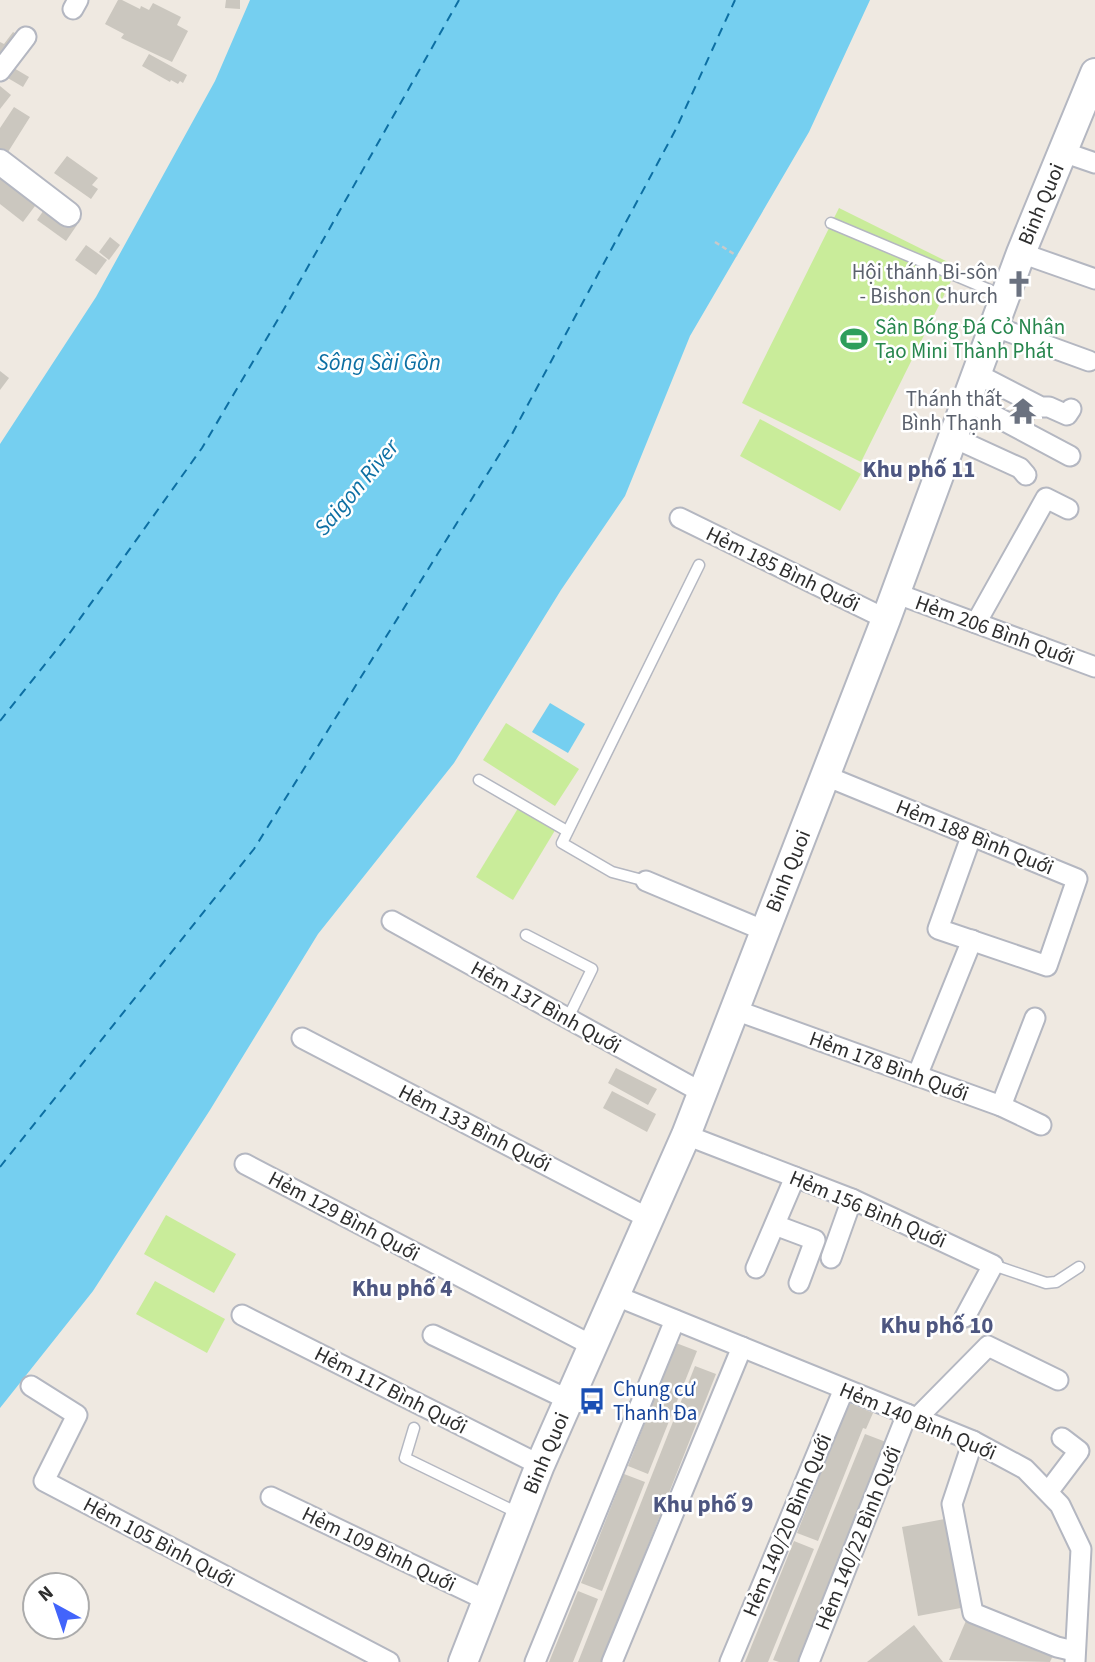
<svg xmlns="http://www.w3.org/2000/svg" width="1095" height="1662" font-family="'Source Sans 3',sans-serif">
<style>
.pitch{fill:#c9ec9a}
.water{fill:#75cff0}
.lines{fill:none;stroke-linecap:round;stroke-linejoin:round}
.ferry{stroke:#0d6fa3;stroke-width:2;stroke-dasharray:9 7;stroke-linecap:butt}
.building{fill:#cbc7bf}
.service-casing{stroke:#b4b7c1;stroke-width:13}
.minor-casing{stroke:#b4b7c1;stroke-width:23}
.tertiary-casing{stroke:#b4b7c1;stroke-width:28}
.secondary-casing{stroke:#b4b7c1;stroke-width:32}
.path{stroke:#c9c9c9;stroke-width:2.5;stroke-dasharray:5 3.5;stroke-linecap:butt}
.service{stroke:#fff;stroke-width:10}
.minor{stroke:#fff;stroke-width:19}
.tertiary{stroke:#fff;stroke-width:24}
.secondary{stroke:#fff;stroke-width:28}
.labels{text-anchor:middle;stroke-width:5;stroke-linejoin:round;paint-order:stroke}
.street-label{font-size:21px;fill:#2e2e2e;stroke:#fff}
.worship-label{font-size:21px;fill:#5b616d;stroke:#fff;text-anchor:end}
.leisure-label{font-size:21px;fill:#27864d;stroke:#fff;text-anchor:start}
.transit-label{font-size:21px;fill:#164399;stroke:#fff;text-anchor:start}
.water-label{font-size:23px;font-style:italic;fill:#0d6fa3;stroke:#fff}
.neighbourhood-label{font-size:23px;font-weight:bold;fill:#4d5680;stroke:#fff}
</style>
<rect width="100%" height="100%" fill="#efe9e1"/>
<!-- pitch -->
<g class="pitch">
<path d="M839,208L958,267L861,462L742,403Z"/>
<path d="M760,419L861,474L840,511L740,456Z"/>
<path d="M506,723L579,769L555,806L483,760Z"/>
<path d="M520,805L557,827L513,900L476,877Z"/>
<path d="M166,1215L236,1254L214,1293L144,1254Z"/>
<path d="M155,1281L225,1319L207,1353L136,1314Z"/>
</g>
<!-- water -->
<g class="water">
<path d="M250,0H870L809,132L690,336L625,496L561,590L454,763L318,934L210,1110L93,1291L0,1408V444L96,297L215,81Z"/>
<path d="M550,703L585,724L568,753L532,732Z"/>
</g>
<g class="lines">
<!-- ferry -->
<g class="ferry">
<path d="M0,721L69,634L202,448L284,309L459,0"/>
<path d="M0,1167L254,849L511,436L676,129L735,0"/>
</g>
</g>
<!-- building -->
<g class="building">
<path d="M118,0H122L140,9L141,6L149,10L153,3L181,17L177,25L188,31L172,62L121,38L124,34L105,24Z"/>
<path d="M226,0H240V9L225,8Z"/>
<path d="M13,32L21,37L0,67V42L4,44Z"/>
<path d="M149,54L187,75L183,83L180,81L178,84L171,80L170,82L142,66Z"/>
<path d="M7,64L29,77L23,87L1,74Z"/>
<path d="M0,86L11,95L0,109Z"/>
<path d="M14,107L30,117L8,152L4,149L0,155V128Z"/>
<path d="M67,156L98,178L92,185L98,189L91,199L54,173Z"/>
<path d="M0,174L38,202L23,222L0,204Z"/>
<path d="M48,204L77,225L66,241L37,220Z"/>
<path d="M110,237L120,245L109,260L99,252Z"/>
<path d="M86,245L107,260L96,275L75,260Z"/>
<path d="M0,371L9,378L0,390Z"/>
<path d="M1016,398L1037,415L1033,423L1025,426L1007,418Z"/>
<path d="M616,1068L657,1089L648,1105L608,1083Z"/>
<path d="M612,1091L656,1114L647,1132L603,1108Z"/>
<path d="M676,1343L697,1351L648,1474L628,1466Z"/>
<path d="M695,1366L716,1374L602,1662H578Z"/>
<path d="M849,1403L873,1413L866,1429L863,1428L818,1541L797,1533Z"/>
<path d="M865,1434L886,1442L798,1662H779L773,1660Z"/>
<path d="M624,1474L645,1482L602,1591L581,1583Z"/>
<path d="M950,1518L966,1607L918,1616L902,1527Z"/>
<path d="M794,1541L814,1549L768,1662H745Z"/>
<path d="M578,1591L598,1599L573,1662H549Z"/>
<path d="M968,1616L1055,1651L1050,1662L949,1660Z"/>
<path d="M914,1625L943,1662H867Z"/>
</g>
<g class="lines">
<defs>
<g id="service">
<path d="M831,223L1004,296"/>
<path d="M479,780L567,831"/>
<path d="M646,881L612,872L562,843L699,565"/>
<path d="M526,935L592,969L568,1018"/>
<path d="M993,1265L1046,1283L1056,1282L1079,1267"/>
<path d="M414,1428L405,1458L518,1513"/>
</g>
<g id="minor">
<path d="M73,9L78,0"/>
<path d="M0,71L26,37"/>
<path d="M1063,152L1095,163"/>
<path d="M1021,253L1095,279"/>
<path d="M993,326L1089,361"/>
<path d="M975,373L1041,407H1049L1067,415L1071,409"/>
<path d="M965,400L1070,456"/>
<path d="M952,437L1020,468L1026,475"/>
<path d="M680,518L886,619"/>
<path d="M895,593L1095,667"/>
<path d="M976,623L1046,498L1068,509"/>
<path d="M826,776L1077,879L1047,966L938,929L971,837"/>
<path d="M646,881L765,931"/>
<path d="M392,921L701,1092"/>
<path d="M735,1010L1001,1106L1041,1125"/>
<path d="M302,1038L648,1218"/>
<path d="M917,1076L972,940"/>
<path d="M1001,1106L1035,1018"/>
<path d="M686,1135L852,1199L993,1265L965,1317"/>
<path d="M245,1164L593,1346"/>
<path d="M775,1225L815,1240L799,1283"/>
<path d="M831,1258L852,1199"/>
<path d="M756,1268L795,1177"/>
<path d="M614,1295L973,1441L1025,1469L1060,1505L1081,1549L1075,1662"/>
<path d="M242,1315L540,1465"/>
<path d="M433,1335L569,1400"/>
<path d="M31,1386L77,1415L44,1481L389,1662"/>
<path d="M917,1418L988,1346L1058,1380"/>
<path d="M973,1441L952,1504L973,1613L1057,1647L1074,1651"/>
<path d="M1048,1492L1079,1451L1062,1438"/>
<path d="M271,1497L488,1601"/>
<path d="M535,1662L675,1320"/>
<path d="M612,1662L742,1347"/>
<path d="M730,1662L844,1389"/>
<path d="M809,1662L907,1414"/>
</g>
<path id="tertiary" d="M0,162L68,214"/>
<path id="secondary" d="M463,1662L540,1465L686,1135L886,619L1021,253L1095,73"/>
</defs>
<!-- service casing -->
<use href="#service" class="service-casing"/>
<!-- minor casing -->
<use href="#minor" class="minor-casing"/>
<!-- tertiary casing -->
<use href="#tertiary" class="tertiary-casing"/>
<!-- secondary casing -->
<use href="#secondary" class="secondary-casing"/>
<!-- path -->
<path class="path" d="M715,242L737,256"/>
<!-- service -->
<use href="#service" class="service"/>
<!-- minor -->
<use href="#minor" class="minor"/>
<!-- tertiary -->
<use href="#tertiary" class="tertiary"/>
<!-- secondary -->
<use href="#secondary" class="secondary"/>
</g>
<!-- icons -->
<defs>
<symbol id="church-bare" viewBox="-9 -9 18 18"><path d="M-1.2-6h2.4v3.5h3.3v2.4h-3.3V6h-2.4V-.1h-3.3v-2.4h3.3Z" fill="#6b7280" stroke="#fff" stroke-width="2.5" paint-order="stroke"/></symbol>
<symbol id="stadium-bare" viewBox="-9 -9 18 18"><path d="M0-5a6.5 5 0 1 0 0 10a6.5 5 0 1 0 0-10ZM-3.5-1.8h7v3.6h-7Z" fill="#2e9e5b" stroke="#fff" stroke-width="2.5" paint-order="stroke"/></symbol>
<symbol id="temple-bare" viewBox="-9 -9 18 18"><path d="M0-6L5-2H3V0L6.5 2.5H4V6H1.5V3h-3V6H-4V2.5H-6.5L-3 0V-2H-5Z" fill="#6b7280" stroke="#fff" stroke-width="2.5" paint-order="stroke"/></symbol>
<symbol id="bus-bare" viewBox="-9 -9 18 18"><path d="M-5-6H5V4H4V6H2V4H-2V6H-4V4H-5ZM-3.5-4V0h7V-4ZM-3.5 1.2v1.5H-2V1.2ZM2 1.2v1.5H3.5V1.2Z" fill="#1a4fb4" stroke="#fff" stroke-width="2.5" paint-order="stroke"/></symbol>
</defs>
<g fill-rule="evenodd">
<use href="#church-bare" x="1000" y="265" width="38" height="38"/>
<use href="#stadium-bare" x="835" y="320" width="38" height="38"/>
<use href="#temple-bare" x="1004" y="392" width="38" height="38"/>
<use href="#bus-bare" x="573" y="1382" width="38" height="38"/>
</g>
<g class="labels">
<!-- street labels -->
<g class="street-label">
<text transform="translate(1041 204) rotate(-67)" y="7">Binh Quoi</text>
<text transform="translate(783 569) rotate(26)" y="7">Hẻm 185 Bình Quới</text>
<text transform="translate(995 630) rotate(20)" y="7">Hẻm 206 Bình Quới</text>
<text transform="translate(975 837) rotate(22)" y="7">Hẻm 188 Bình Quới</text>
<text transform="translate(788 871) rotate(-68)" y="7">Binh Quoi</text>
<text transform="translate(546 1007) rotate(29)" y="7">Hẻm 137 Bình Quới</text>
<text transform="translate(889 1066) rotate(20)" y="7">Hẻm 178 Bình Quới</text>
<text transform="translate(475 1128) rotate(27)" y="7">Hẻm 133 Bình Quới</text>
<text transform="translate(868 1209) rotate(23)" y="7">Hẻm 156 Bình Quới</text>
<text transform="translate(344 1216) rotate(28)" y="7">Hẻm 129 Bình Quới</text>
<text transform="translate(391 1390) rotate(27)" y="7">Hẻm 117 Bình Quới</text>
<text transform="translate(918 1421) rotate(23)" y="7">Hẻm 140 Bình Quới</text>
<text transform="translate(546 1453) rotate(-67)" y="7">Binh Quoi</text>
<text transform="translate(787 1525) rotate(-67)" y="7">Hẻm 140/20 Bình Quới</text>
<text transform="translate(858 1538) rotate(-68)" y="7">Hẻm 140/22 Bình Quới</text>
<text transform="translate(159 1542) rotate(28)" y="7">Hẻm 105 Bình Quới</text>
<text transform="translate(379 1549) rotate(26)" y="7">Hẻm 109 Bình Quới</text>
</g>
<!-- worship labels -->
<g class="worship-label">
<text x="998" y="279">Hội thánh Bi-sôn<tspan x="998" dy="24">- Bishon Church</tspan></text>
<text x="1002" y="406">Thánh thất<tspan x="1002" dy="24">Bình Thạnh</tspan></text>
</g>
<!-- leisure labels -->
<g class="leisure-label">
<text x="875" y="334">Sân Bóng Đá Cỏ Nhân<tspan x="875" dy="24">Tạo Mini Thành Phát</tspan></text>
</g>
<!-- transit labels -->
<g class="transit-label">
<text x="613" y="1396">Chung cư<tspan x="613" dy="24">Thanh Đa</tspan></text>
</g>
<!-- water labels -->
<g class="water-label">
<text x="379" y="370">Sông Sài Gòn</text>
<text transform="translate(356 487) rotate(-50)" y="8">Saigon River</text>
</g>
<!-- neighbourhood labels -->
<g class="neighbourhood-label">
<text x="919" y="477">Khu phố 11</text>
<text x="402" y="1296">Khu phố 4</text>
<text x="937" y="1333">Khu phố 10</text>
<text x="703" y="1512">Khu phố 9</text>
</g>
</g>
<!-- north arrow -->
<g transform="translate(56 1606) rotate(320)"><circle r="33" fill="#ffffff" stroke="#ababab" stroke-width="2"/>
<path d="M0-5L12 26L0 18L-12 26Z" fill="#4264fb"/>
<text y="-10" font-size="19" font-weight="bold" text-anchor="middle" fill="#2e2e2e">N</text>
</g>
</svg>
